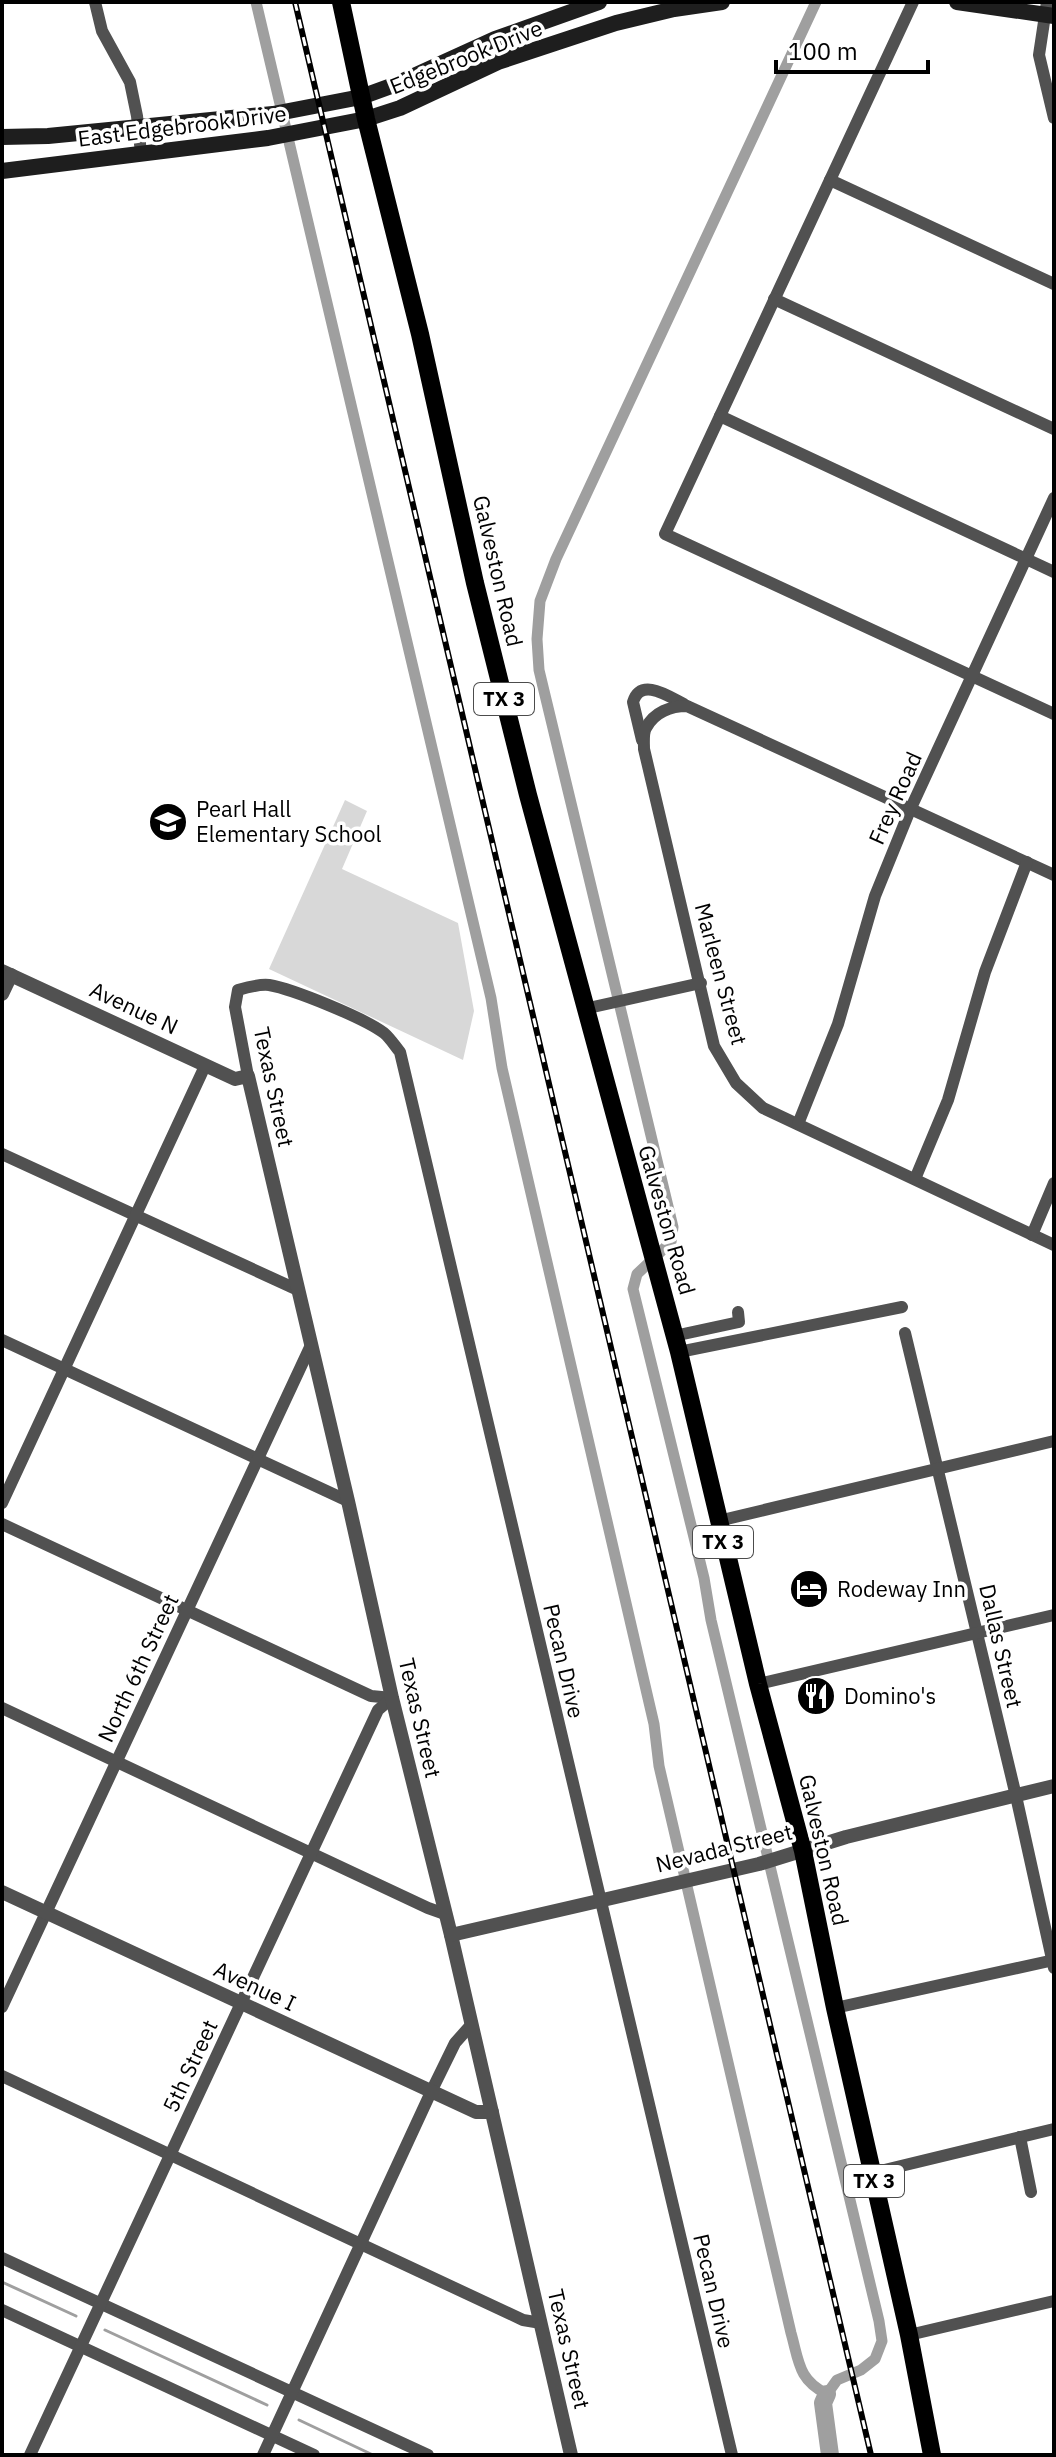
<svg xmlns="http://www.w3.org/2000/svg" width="1056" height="2457" font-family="'IBM Plex Sans',sans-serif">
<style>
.green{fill:#d8d8d8}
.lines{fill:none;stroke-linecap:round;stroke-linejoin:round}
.stream{stroke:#9f9f9f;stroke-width:3}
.canal{stroke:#9f9f9f;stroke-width:11}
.river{stroke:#9f9f9f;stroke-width:18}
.minor{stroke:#515151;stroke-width:12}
.tertiary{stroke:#515151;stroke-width:14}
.secondary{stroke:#1e1e1e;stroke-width:16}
.primary{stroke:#000;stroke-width:18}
.rail-casing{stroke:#000;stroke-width:6}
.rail{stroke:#fff;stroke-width:3;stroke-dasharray:9;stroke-linecap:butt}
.labels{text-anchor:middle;stroke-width:7;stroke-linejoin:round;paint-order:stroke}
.shield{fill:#fff;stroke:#4c4c4c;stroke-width:2}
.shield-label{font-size:20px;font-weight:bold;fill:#000}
.street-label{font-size:22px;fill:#000;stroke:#fff}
.poi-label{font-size:22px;fill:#000;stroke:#fff;text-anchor:start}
</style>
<rect width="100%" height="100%" fill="#fff"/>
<!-- green -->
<path class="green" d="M345,800L367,811L342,869L458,923L474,1011L463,1060L269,969Z"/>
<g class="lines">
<!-- stream -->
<g class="stream">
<path d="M2,2282L76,2316"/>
<path d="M105,2330L267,2405"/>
<path d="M299,2420L373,2455"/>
</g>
<!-- canal -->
<path class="canal" d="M256,2L491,998L502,1068L654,1724L659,1766L791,2333C799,2361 798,2380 827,2394L837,2380L861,2370L875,2359L882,2341L879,2321L711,1620L704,1578L633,1289L637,1274L671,1242L673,1227L539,670L537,639L540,601L556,559L816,2"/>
<!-- river -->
<path class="river" d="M827,2394L823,2403L830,2455"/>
<!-- minor -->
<g class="minor">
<path d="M95,2L102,31L130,82L137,116L141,153"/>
<path d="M913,2L665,534L1054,714"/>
<path d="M1047,2L1039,55L1054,118"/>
<path d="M830,180L1054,284"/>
<path d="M774,299L1054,429"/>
<path d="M720,416L1054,572"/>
<path d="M642,740L633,702C641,677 668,696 684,704"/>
<path d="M1054,875L687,706C671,706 654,712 646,728C643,733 644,743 644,749L714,1046L736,1083L763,1108L1054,1245"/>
<path d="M584,1009L701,983"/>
<path d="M248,1076L235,1007L238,990C248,987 259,984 269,985C293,989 364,1018 384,1033C390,1038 395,1046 400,1052L732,2455"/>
<path d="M798,1124L838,1024L875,896L910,810L1054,498"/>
<path d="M2,1154L298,1290"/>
<path d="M915,1179L948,1100L985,972L1027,862"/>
<path d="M1032,1235L1054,1183"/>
<path d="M905,1333L1016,1796L1054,1968"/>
<path d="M674,1336L739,1322L738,1312"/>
<path d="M2,1340L348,1501"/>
<path d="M679,1352L902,1307"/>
<path d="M2,1503L205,1066"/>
<path d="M718,1521L1054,1441"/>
<path d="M2,1524L371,1696L392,1698"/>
<path d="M758,1684L1054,1615"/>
<path d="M2,1708L428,1908L445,1914"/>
<path d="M2,2007L311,1345"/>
<path d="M835,2008L1054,1960"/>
<path d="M2,2076L523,2320L541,2323"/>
<path d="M1020,2137L1031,2192"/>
<path d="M872,2173L1054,2129"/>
<path d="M2,2258L428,2455"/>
<path d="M2,2310L314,2455"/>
<path d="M909,2335L1054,2301"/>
<path d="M30,2455L378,1710L392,1698"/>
<path d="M263,2455L431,2092L455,2043L471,2025"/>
</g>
<!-- tertiary -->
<g class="tertiary">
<path d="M2,971L235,1079L248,1076L348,1501L392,1698L451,1935L571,2455"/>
<path d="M2,994L11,975"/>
<path d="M2,1892L476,2112H492"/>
<path d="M451,1935L759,1864L846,1837L1054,1786"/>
</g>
<!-- secondary -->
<g class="secondary">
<path d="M957,2L1054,16"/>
<path d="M2,137L48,136L273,114L361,97L394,85L495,39L599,2"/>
<path d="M2,171L268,138L366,119L400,108L498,62L616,23L674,9L722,2"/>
</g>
<!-- primary -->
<path class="primary" d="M341,2L366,119L420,334L475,583L528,795L679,1352L758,1684L803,1851L835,2008L909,2335L932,2455"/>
<defs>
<path id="rail" d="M295,2L871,2455"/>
</defs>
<!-- rail casing -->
<use href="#rail" class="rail-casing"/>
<!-- rail -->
<use href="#rail" class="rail"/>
</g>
<!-- icons -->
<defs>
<symbol id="school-disc" viewBox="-11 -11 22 22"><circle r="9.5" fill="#000" stroke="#fff"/><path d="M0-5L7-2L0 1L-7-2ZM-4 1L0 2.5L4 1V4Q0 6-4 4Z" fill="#fff"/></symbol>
<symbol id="hotel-disc" viewBox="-11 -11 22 22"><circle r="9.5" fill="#000" stroke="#fff"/><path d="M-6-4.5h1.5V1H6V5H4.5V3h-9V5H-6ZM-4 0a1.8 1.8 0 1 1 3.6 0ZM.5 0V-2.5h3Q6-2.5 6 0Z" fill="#fff"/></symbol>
<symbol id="restaurant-disc" viewBox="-11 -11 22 22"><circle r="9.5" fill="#000" stroke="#fff"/><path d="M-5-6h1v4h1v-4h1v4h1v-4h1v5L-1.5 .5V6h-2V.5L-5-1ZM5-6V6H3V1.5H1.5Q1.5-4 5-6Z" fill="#fff"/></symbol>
</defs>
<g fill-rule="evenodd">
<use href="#school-disc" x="146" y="800" width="44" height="44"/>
<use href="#hotel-disc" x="787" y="1567" width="44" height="44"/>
<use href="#restaurant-disc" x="794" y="1674" width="44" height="44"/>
</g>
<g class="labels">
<!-- shield labels -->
<g class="shield">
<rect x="474" y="683" width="60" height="32" rx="6"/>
<rect x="693" y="1526" width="60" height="32" rx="6"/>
<rect x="844" y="2165" width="60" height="32" rx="6"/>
</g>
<g class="shield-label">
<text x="504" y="706">TX 3</text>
<text x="723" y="1549">TX 3</text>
<text x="874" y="2188">TX 3</text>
</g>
<!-- street labels -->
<g class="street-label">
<text transform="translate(466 57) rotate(-22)" y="8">Edgebrook Drive</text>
<text transform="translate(182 126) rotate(-7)" y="8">East Edgebrook Drive</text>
<text transform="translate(498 571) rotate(77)" y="8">Galveston Road</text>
<text transform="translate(895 798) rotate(-66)" y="8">Frey Road</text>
<text transform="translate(721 974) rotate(75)" y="8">Marleen Street</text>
<text transform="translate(134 1008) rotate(25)" y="8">Avenue N</text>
<text transform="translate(274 1087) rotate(78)" y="8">Texas Street</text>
<text transform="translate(667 1220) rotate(74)" y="8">Galveston Road</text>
<text transform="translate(1001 1646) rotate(77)" y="8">Dallas Street</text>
<text transform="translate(564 1661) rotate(77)" y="8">Pecan Drive</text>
<text transform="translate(138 1668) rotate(-65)" y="8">North 6th Street</text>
<text transform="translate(420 1718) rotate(77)" y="8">Texas Street</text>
<text transform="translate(724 1848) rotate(-14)" y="8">Nevada Street</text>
<text transform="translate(824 1850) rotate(77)" y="8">Galveston Road</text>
<text transform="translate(255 1986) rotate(25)" y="8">Avenue I</text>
<text transform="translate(190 2066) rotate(-65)" y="8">5th Street</text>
<text transform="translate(714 2291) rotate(77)" y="8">Pecan Drive</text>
<text transform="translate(569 2349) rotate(77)" y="8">Texas Street</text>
</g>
<!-- poi labels -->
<g class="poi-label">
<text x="196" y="817">Pearl Hall<tspan x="196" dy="25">Elementary School</tspan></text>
<text x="837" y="1597">Rodeway Inn</text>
<text x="844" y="1704">Domino's</text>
</g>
</g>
<!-- border -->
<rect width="1056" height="2457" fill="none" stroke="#000000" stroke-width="8"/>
<!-- scale -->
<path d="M776 60v12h152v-12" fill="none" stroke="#000000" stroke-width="4"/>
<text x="788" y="60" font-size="24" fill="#000000" stroke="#ffffff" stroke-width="6" paint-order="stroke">100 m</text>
</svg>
